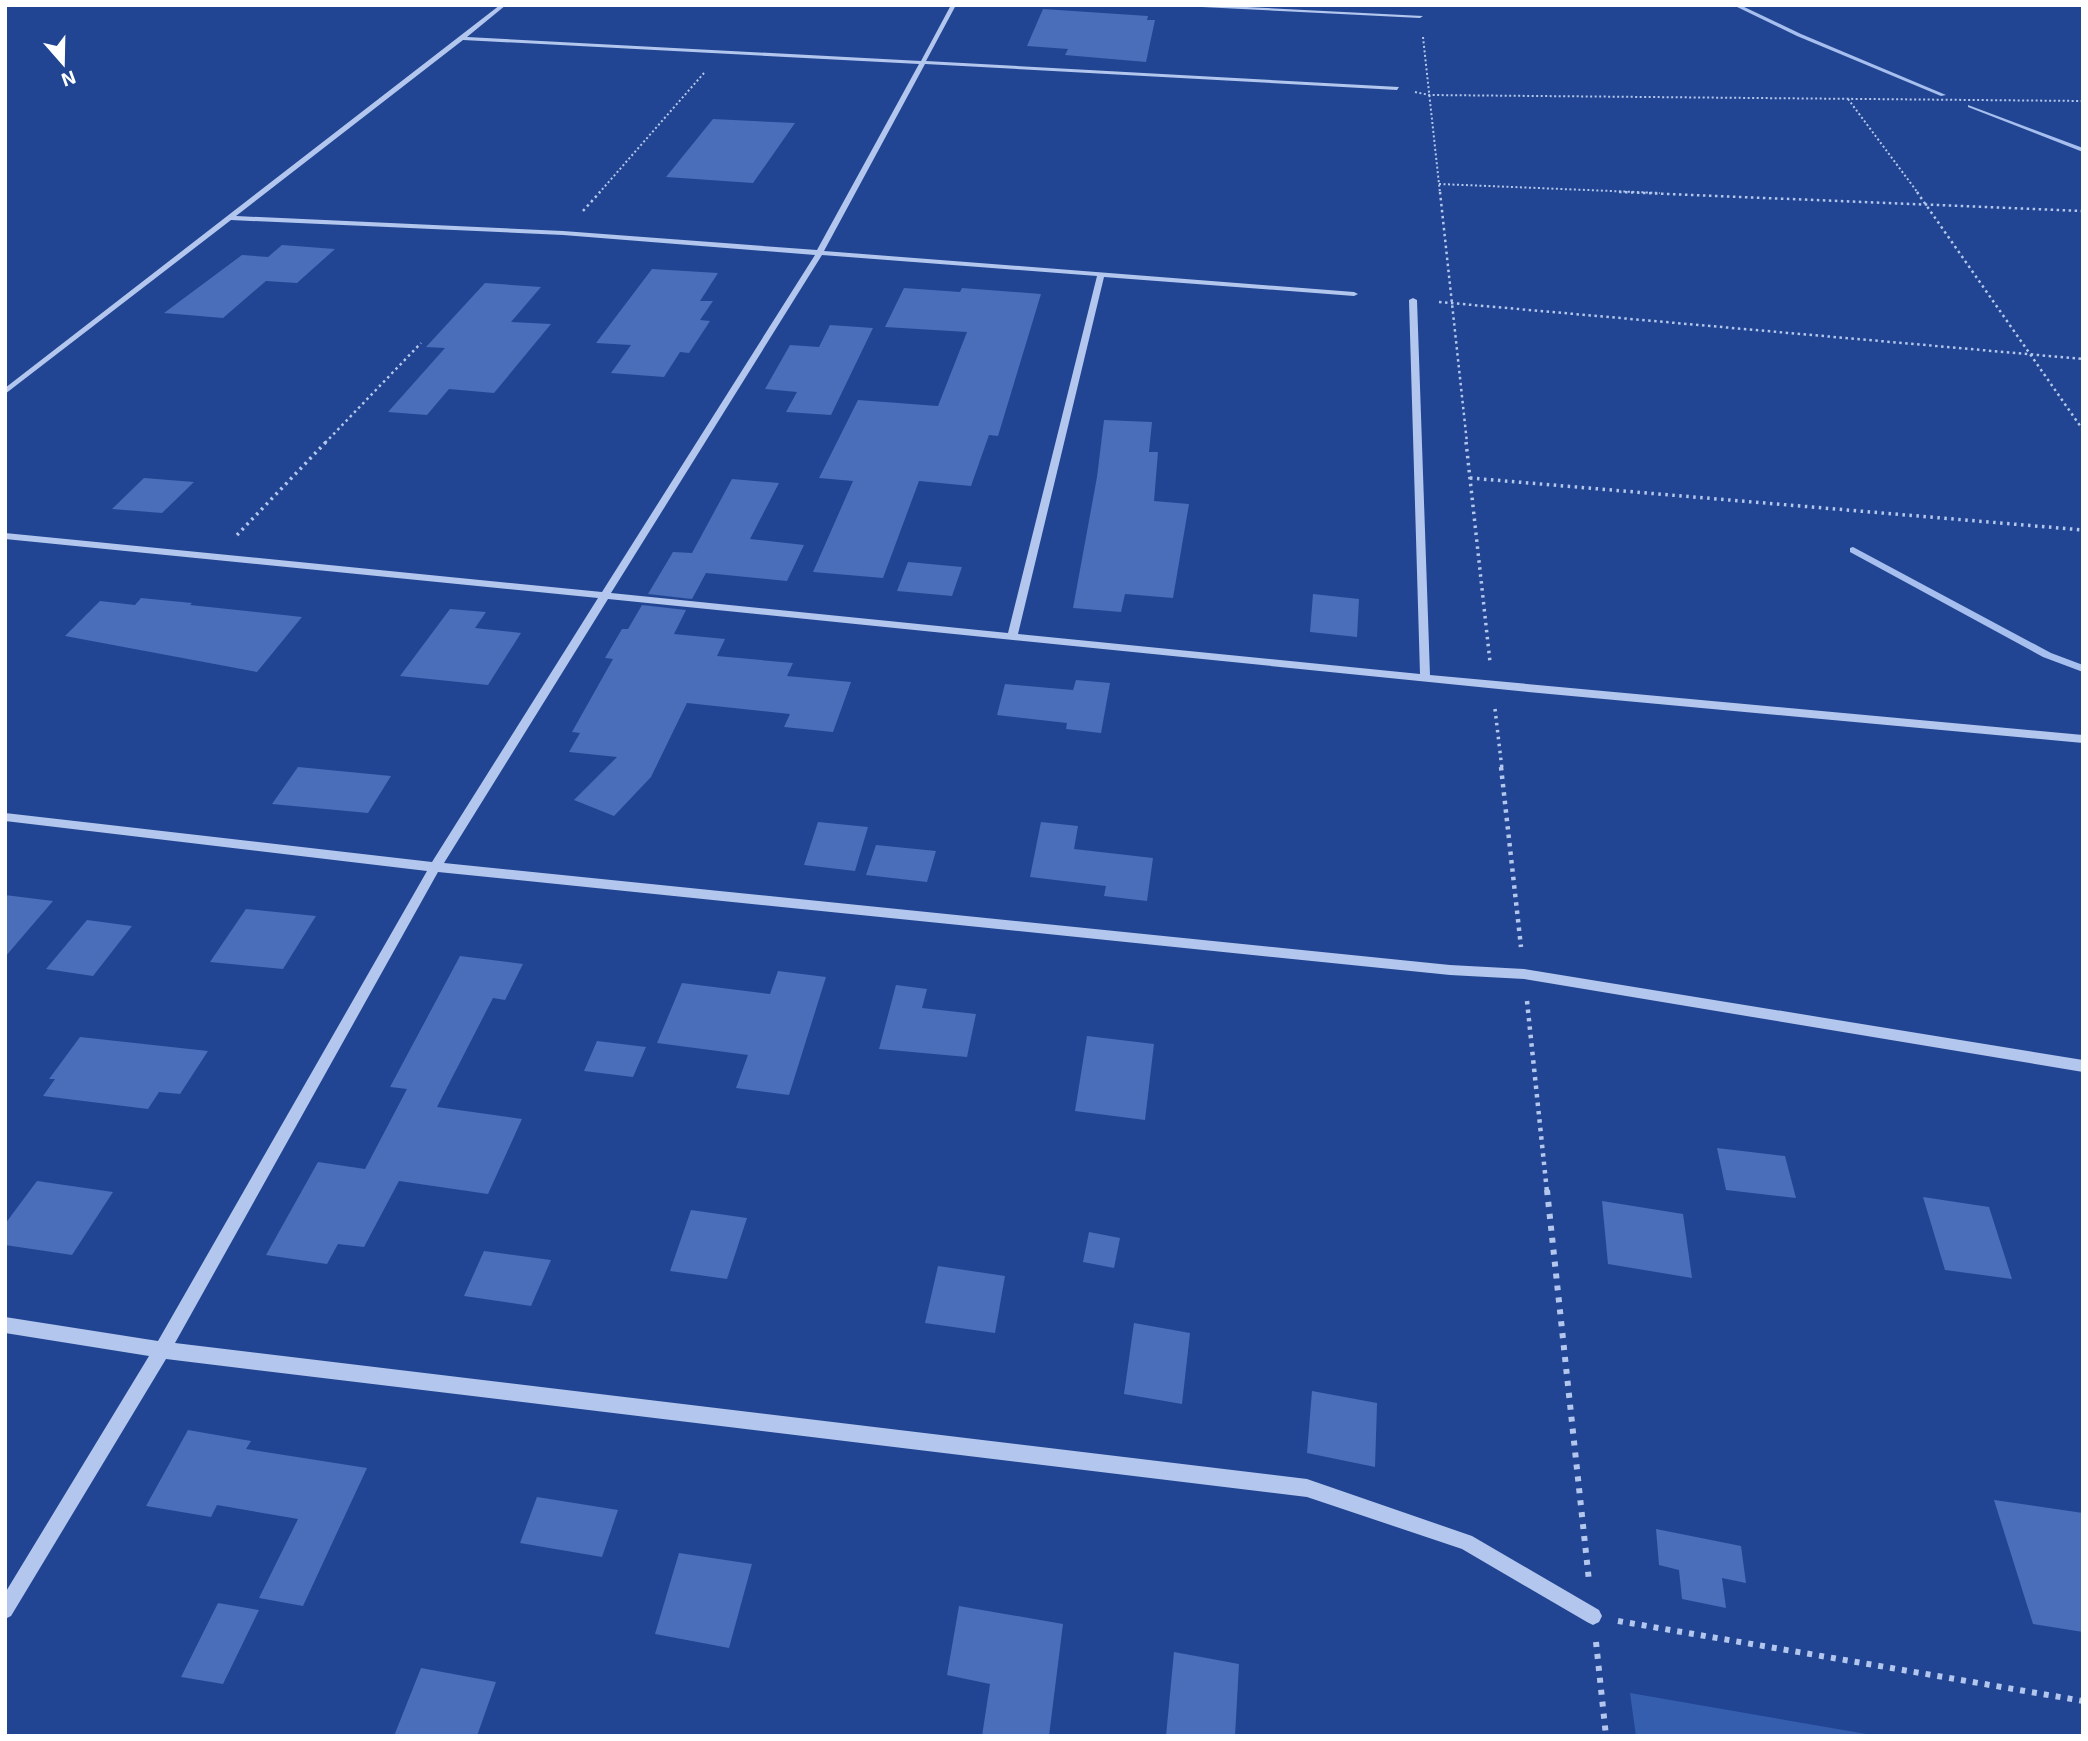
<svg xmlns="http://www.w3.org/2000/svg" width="2088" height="1741" font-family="'Exo 2',sans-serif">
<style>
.green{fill:#355eaf}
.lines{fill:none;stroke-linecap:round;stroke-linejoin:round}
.stream{fill:#a7bfee;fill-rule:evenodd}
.building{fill:#4a6eb9}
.path-far4{stroke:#b3c6ed;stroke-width:2;stroke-dasharray:2 2.5;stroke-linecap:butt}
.path-far3{stroke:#b3c6ed;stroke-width:2.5;stroke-dasharray:2.5 3.5;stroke-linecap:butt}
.path-far2{stroke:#b3c6ed;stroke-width:3.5;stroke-dasharray:2.5 4.5;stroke-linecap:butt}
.path-far1{stroke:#b3c6ed;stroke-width:4.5;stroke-dasharray:3.5 5;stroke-linecap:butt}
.path{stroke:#b3c6ed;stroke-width:6;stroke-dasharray:5 7;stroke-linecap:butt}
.minor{fill:#b3c6ed;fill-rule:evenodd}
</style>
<rect width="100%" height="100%" fill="#214592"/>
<!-- green -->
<path class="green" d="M1630,1693L1878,1736H1636Z"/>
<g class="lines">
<!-- stream -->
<g class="stream">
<path d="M1733,5H1740L1801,34L1946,95L1941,96L1797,36Z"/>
<path d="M1968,105L2083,148V152L1968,107Z"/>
<path d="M1853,547L2051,653L2083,665V672L2043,657L1850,552V548Z"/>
</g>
</g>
<!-- building -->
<g class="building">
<path d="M1043,9L1148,16L1147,20H1155L1146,62L1065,55L1068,49L1027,46Z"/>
<path d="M713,119L795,123L753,183L666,177Z"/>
<path d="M282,245L335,249L297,283L266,281L223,318L164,313L242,255L268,257Z"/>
<path d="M652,269L718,273L700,301H713L700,320L710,321L689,353L680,352L664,377L611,373L631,345L596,343Z"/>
<path d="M485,283L541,287L511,322L551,324L494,393L449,389L427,415L388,412L445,348L426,347Z"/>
<path d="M904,288L960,292L962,288L1041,294L998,436L989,435L971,486L919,481L883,578L813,572L853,481L819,478L858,400L938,406L967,332L885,327Z"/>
<path d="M830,325L873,328L831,415L786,412L797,392L765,389L790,345L819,347Z"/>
<path d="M1104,420L1152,422L1149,452H1158L1154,501L1189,504L1173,598L1125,594L1121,612L1073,608L1097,477Z"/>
<path d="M144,478L194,482L162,513L112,509Z"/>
<path d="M732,479L779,483L750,539L804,545L787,581L706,573L692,599L648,594L673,552L692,553Z"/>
<path d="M908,562L962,567L952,596L897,591Z"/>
<path d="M1313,594L1359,599L1357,637L1310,632Z"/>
<path d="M141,598L192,603L190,605L302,617L257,672L65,636L100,601L135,605Z"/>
<path d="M642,605L686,610L674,634L725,639L717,656L793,663L787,676L851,682L833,732L784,727L790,714L687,703L651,777L614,816L574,800L617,757L569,752L580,733L572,732L613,659L605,658L622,629H628Z"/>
<path d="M450,609L486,612L475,628L521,633L488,685L400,676Z"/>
<path d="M1076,680L1110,683L1101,733L1066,729L1067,723L997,715L1005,684L1073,690Z"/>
<path d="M298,767L391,776L368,813L272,804Z"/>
<path d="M818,822L868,827L855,871L804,865Z"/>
<path d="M1041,822L1078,826L1074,849L1153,858L1147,901L1104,896L1106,886L1030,877Z"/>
<path d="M876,845L936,851L927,882L866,875Z"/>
<path d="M5,895L53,901L5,957Z"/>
<path d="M246,909L316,916L283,969L210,962Z"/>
<path d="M87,920L132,926L93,976L46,969Z"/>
<path d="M460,956L523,964L505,1000L493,998L437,1107L522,1119L488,1194L399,1181L364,1247L338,1244L327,1264L266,1255L318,1162L365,1169L407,1089L390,1087Z"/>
<path d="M778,971L826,977L789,1095L736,1088L748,1055L657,1043L682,983L770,994Z"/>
<path d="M896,985L927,989L922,1008L976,1014L967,1057L879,1049Z"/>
<path d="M1087,1036L1154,1044L1145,1120L1075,1111Z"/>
<path d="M80,1037L208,1051L180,1094L159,1092L148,1109L43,1096L55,1079H49Z"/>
<path d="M597,1041L646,1047L633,1077L584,1071Z"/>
<path d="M1717,1148L1785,1156L1796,1198L1726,1190Z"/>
<path d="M37,1181L113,1192L72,1255L5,1245V1224Z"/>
<path d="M1923,1197L1989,1207L2012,1279L1945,1270Z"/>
<path d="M1602,1201L1683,1214L1692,1278L1608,1264Z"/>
<path d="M691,1210L747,1218L727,1279L670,1271Z"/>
<path d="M1089,1232L1120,1238L1114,1268L1083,1262Z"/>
<path d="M484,1251L551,1260L531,1306L464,1296Z"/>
<path d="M938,1266L1005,1276L995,1333L925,1323Z"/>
<path d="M1134,1323L1190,1333L1182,1404L1124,1394Z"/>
<path d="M1312,1391L1377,1403L1375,1467L1307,1453Z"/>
<path d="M188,1430L251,1441L246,1449L367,1468L303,1606L259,1598L298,1519L217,1505L211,1517L146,1506Z"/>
<path d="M537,1497L618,1510L602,1557L520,1543Z"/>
<path d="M1994,1500L2083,1513V1632L2033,1624Z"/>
<path d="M1656,1529L1741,1546L1746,1583L1722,1578L1726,1608L1682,1599L1679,1570L1659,1565Z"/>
<path d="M679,1553L752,1564L729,1648L655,1634Z"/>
<path d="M218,1603L259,1610L223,1684L181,1677Z"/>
<path d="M959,1606L1063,1624L1049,1736H982L990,1684L947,1675Z"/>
<path d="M1174,1652L1239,1664L1235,1736H1166Z"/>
<path d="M421,1668L496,1682L477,1736H394Z"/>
</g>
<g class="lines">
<!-- path-far4 -->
<g class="path-far4">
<path d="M1423,37L1440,193"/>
<path d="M1415,92L1429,95L2083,101"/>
<path d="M1848,99L1918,193"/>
<path d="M1439,184L1660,193"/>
<path d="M599,193L704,73"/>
</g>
<!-- path-far3 -->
<g class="path-far3">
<path d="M1440,192L1467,443"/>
<path d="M1619,192L2083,211"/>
<path d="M1917,192L2083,430"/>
<path d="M583,211L600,192"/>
<path d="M1439,302L2083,359"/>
<path d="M325,443L421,343"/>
</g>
<!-- path-far2 -->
<g class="path-far2">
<path d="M1466,442L1490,662"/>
<path d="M1470,478L2083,530"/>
<path d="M237,535L326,442"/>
<path d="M1495,709L1502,769"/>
</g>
<!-- path-far1 -->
<g class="path-far1">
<path d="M1501,767L1521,947"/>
<path d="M1527,1001L1547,1192"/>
</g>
<!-- path -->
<g class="path">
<path d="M1547,1190L1589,1581"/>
<path d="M1618,1621L2083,1701"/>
<path d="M1596,1642L1606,1736"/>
</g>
<!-- minor -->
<g class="minor">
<path d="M500,5H506L467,37L921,61L951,5H956L926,61L1399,87L1397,90L925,64L824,251L1354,292L1358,294L1354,296L1104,277L1018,634L1420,674L1409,300L1413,298L1417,300L1430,675L2083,735V743L1528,692L608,599L444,863L1450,965L1524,969L2083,1060V1072L1524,979L1450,975L438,872L175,1343L1307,1479L1472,1536L1599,1610L1602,1616L1599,1622L1593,1625L1587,1622L1462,1549L1307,1497L166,1359L11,1616L5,1619V1593L149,1356L5,1333V1317L158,1341L427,871L5,821V813L432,862L598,598L5,539V533L602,592L815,255L563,235L231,220L5,394V388ZM463,40L919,64L817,250L563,231L236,216ZM822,255L1097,276L1008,633L611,593Z"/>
<path d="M1162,5H1206L1423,16L1420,18Z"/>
</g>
</g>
<!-- border -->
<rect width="2088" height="1741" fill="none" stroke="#ffffff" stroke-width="14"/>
<!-- north arrow -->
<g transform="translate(63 63) rotate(160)" stroke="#214592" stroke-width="5" paint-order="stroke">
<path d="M0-5L12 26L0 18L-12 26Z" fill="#ffffff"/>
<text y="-10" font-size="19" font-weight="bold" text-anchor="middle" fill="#ffffff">N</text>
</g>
</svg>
